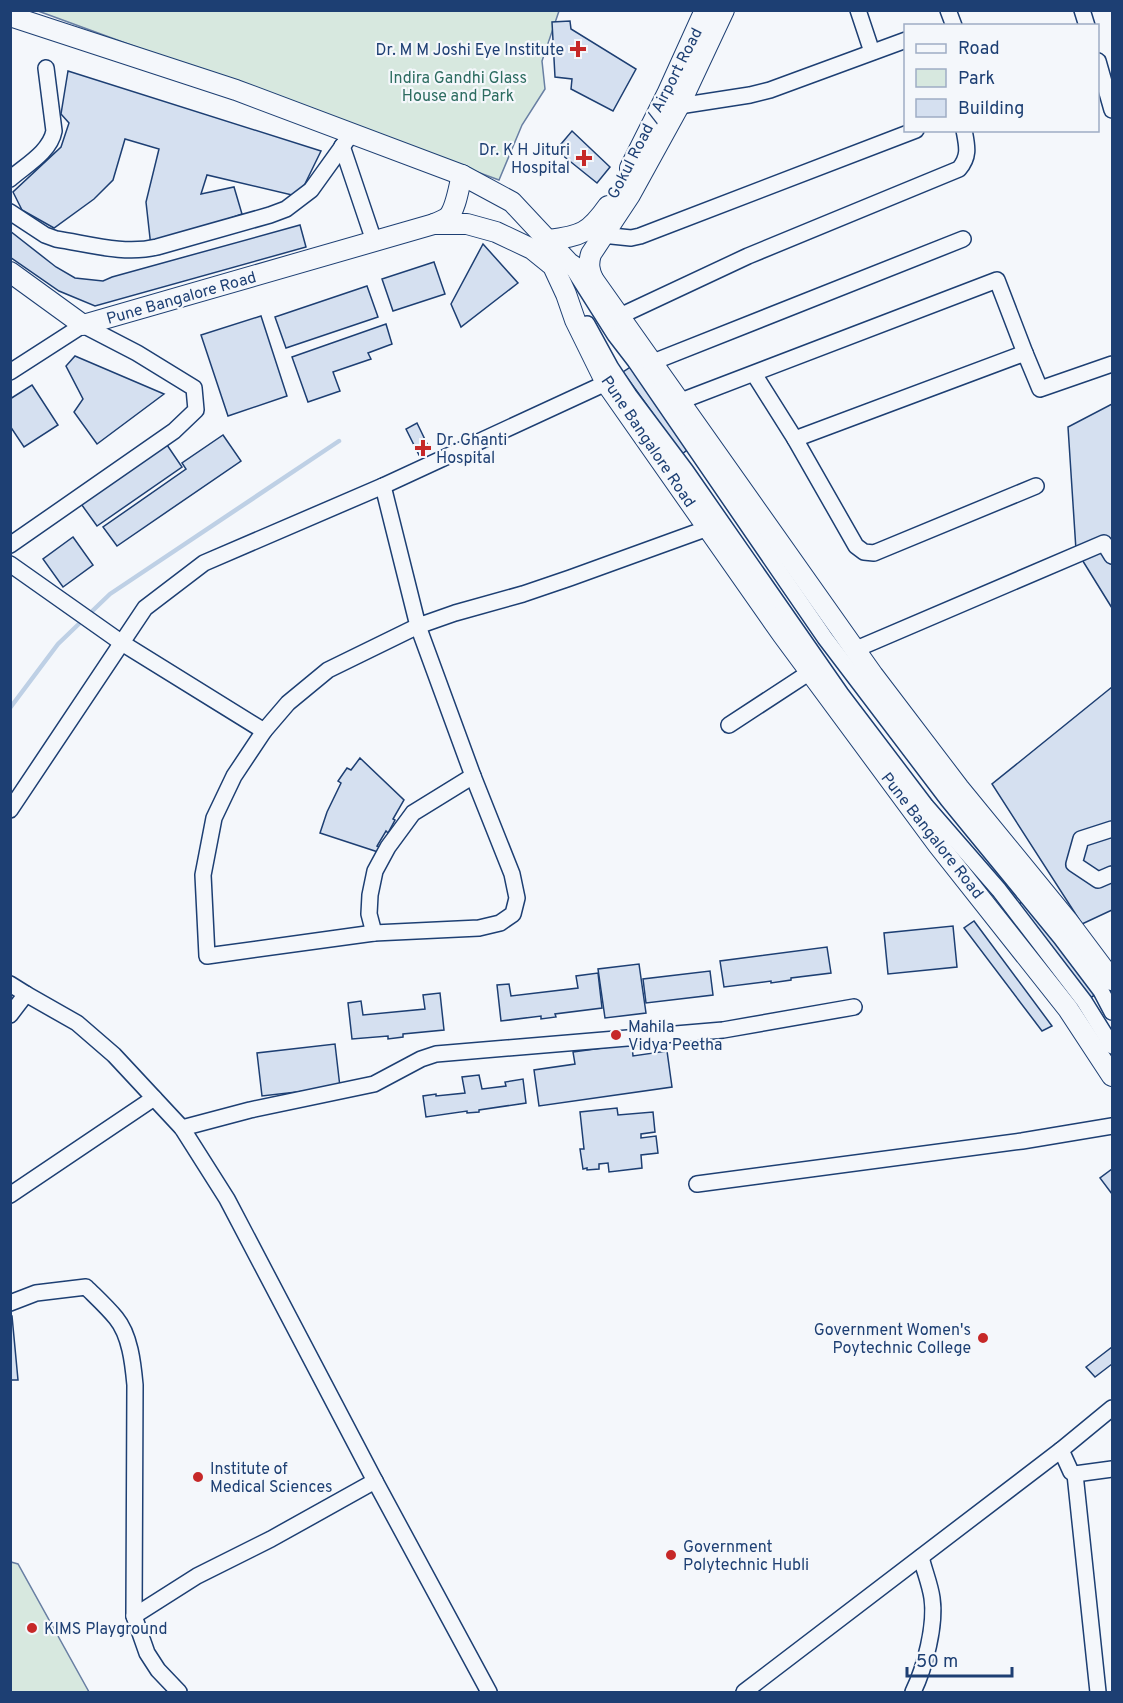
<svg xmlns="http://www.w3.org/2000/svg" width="1123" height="1703" font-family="Overpass,sans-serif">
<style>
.green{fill:#d7e8df;stroke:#687fa3;stroke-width:1.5}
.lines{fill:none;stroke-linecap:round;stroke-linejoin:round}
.stream{stroke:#bed0e5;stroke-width:4.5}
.building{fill:#d5e0f0;stroke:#1d3f73;stroke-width:1.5}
.minor-casing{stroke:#1d3f73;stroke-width:18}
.major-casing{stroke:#1d3f73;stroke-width:22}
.minor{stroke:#f4f7fb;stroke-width:15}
.major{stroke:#f4f7fb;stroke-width:20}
.poi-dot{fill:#c62828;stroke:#f4f7fb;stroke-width:2}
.labels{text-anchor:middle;stroke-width:4.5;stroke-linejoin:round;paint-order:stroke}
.poi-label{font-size:16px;fill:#1d3f73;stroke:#f4f7fb;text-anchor:start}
.park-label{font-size:16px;fill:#2c6c60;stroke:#f4f7fb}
.street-label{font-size:16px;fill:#1d3f73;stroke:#f4f7fb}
</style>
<rect width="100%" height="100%" fill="#f4f7fb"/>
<!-- green -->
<g class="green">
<path d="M38,11H559L542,61L545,89L522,125L499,180Z"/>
<path d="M11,1562L18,1564L89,1692H11Z"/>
</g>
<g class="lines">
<!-- stream -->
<path class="stream" d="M10,708L58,644L110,594L339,441"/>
</g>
<!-- building -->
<g class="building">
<path d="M570,21L571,29L636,69L613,111L571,89L572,79L555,77L552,22Z"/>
<path d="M68,71L321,151L301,192L292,195L207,175L201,194L234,187L242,214L151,247L146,202L159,149L125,139L113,180L94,199L54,228L22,210L13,192L61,147L69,123L61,114Z"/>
<path d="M572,131L610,167L597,183L556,150Z"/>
<path d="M300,225L306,247L95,306L59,291L10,257V231L56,267L75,278L103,281L112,277Z"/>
<path d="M483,244L518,283L461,327L451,304Z"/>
<path d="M434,262L445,294L393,311L382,279Z"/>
<path d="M367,286L378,317L286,348L275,317Z"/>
<path d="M261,316L287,396L228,416L201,335Z"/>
<path d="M386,324L392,344L368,353L371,359L333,372L340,391L308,402L292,357Z"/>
<path d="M75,356L164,394L97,444L74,412L83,399L66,366Z"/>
<path d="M635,364L691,447L682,454L623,372Z"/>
<path d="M32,385L58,425L24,447L10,426V399Z"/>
<path d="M1112,404V608L1076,550L1068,427Z"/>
<path d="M417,423L430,450L419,455L406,429Z"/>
<path d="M223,435L241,461L117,546L103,527L186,469L182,463Z"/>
<path d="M165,442L182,467L97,526L79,501Z"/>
<path d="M73,537L93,565L63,587L43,559Z"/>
<path d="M1112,687V910L1082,924L992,784Z"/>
<path d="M360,758L404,800L393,819L395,820L388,833L386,831L377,846L380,847L378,852L320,833L327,812L341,783L338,781L347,768L351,770Z"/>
<path d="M1027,898L1098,993L1087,1000L1015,907Z"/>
<path d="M974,921L1052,1026L1042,1031L964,928Z"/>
<path d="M953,926L957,967L888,974L884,933Z"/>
<path d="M827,947L831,973L791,978V980L771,983V981L724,987L720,961Z"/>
<path d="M639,964L646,1013L605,1018L598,969Z"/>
<path d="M710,971L713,995L646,1003L643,979Z"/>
<path d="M598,973L602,1008L555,1014L556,1017L541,1019V1016L501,1021L497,985L509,984L511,996L578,988L576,976Z"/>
<path d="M440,993L444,1030L403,1034V1037L388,1039V1036L352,1039L348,1003L361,1001L363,1015L425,1009L423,995Z"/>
<path d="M335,1044L340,1087L262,1096L257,1053Z"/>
<path d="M632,1044L633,1056L667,1051L672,1087L539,1106L534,1070L575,1064L573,1052Z"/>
<path d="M479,1075L482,1089L506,1086L505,1082L523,1079L526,1103L479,1110V1112L467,1113V1111L426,1117L423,1096L436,1094V1096L465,1093L462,1077Z"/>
<path d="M617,1108L618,1115L653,1112L655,1132L641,1134V1138L656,1136L658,1153L641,1155L642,1168L609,1172L608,1163L599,1164V1169L587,1170V1168L583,1169L580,1149H584L580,1112Z"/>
<path d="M1112,1169V1194L1100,1178Z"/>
<path d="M10,1316H12L18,1380H10Z"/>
<path d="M1112,1347V1364L1095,1377L1086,1367Z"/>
</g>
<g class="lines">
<defs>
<g id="minor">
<path d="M858,10L872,52"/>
<path d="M948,10L954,26"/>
<path d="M1082,10L1087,26"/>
<path d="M1098,61L1112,110"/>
<path d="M679,106L750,95L770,90L906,40"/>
<path d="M342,146L374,241"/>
<path d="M10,179C26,165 50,152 54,131L46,68"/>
<path d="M10,212L45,235L56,239C89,244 124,255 157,247L270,215L286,209L311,190L352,133"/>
<path d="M602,235L631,238L640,236L916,130"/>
<path d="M572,267L615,335L635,361L825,638L948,800L1061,938L1101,991L1112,1012"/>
<path d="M620,316L748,256L959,169C970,156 967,146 964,130"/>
<path d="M587,324L611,368L629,395L686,471L841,694L926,806L999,890L1084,1001L1112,1046"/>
<path d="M653,362L963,239"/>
<path d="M10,372L83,325L137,353L194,388L196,410L174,431L10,545"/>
<path d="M754,374L795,439L1025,353L1040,389L1112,364"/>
<path d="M681,401L997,280L1025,353"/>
<path d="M795,439L856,546L864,552L874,553L1036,486"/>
<path d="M383,486L418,626L473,776L512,874L517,898L513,914L500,923L479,928L374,933L207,956L203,875L214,818L234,776L264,731L288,703L328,670L418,626L455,613L523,594L570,578L708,528"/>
<path d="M10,564L122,643L264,731"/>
<path d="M854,650L1104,543L1112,556"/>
<path d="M729,725L810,672"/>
<path d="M10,810L145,608L204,563L383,486L606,383"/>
<path d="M1112,829L1081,839L1074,864L1098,880L1112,874"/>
<path d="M374,933L369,914L370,895L375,871L388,847L413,813L473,776"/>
<path d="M10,984L26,994L77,1023L114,1055L182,1128L227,1199L375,1481L489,1692"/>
<path d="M10,1015L26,994"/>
<path d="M182,1128L250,1110L374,1084L421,1059L436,1054L723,1030L854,1007"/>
<path d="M697,1184L1022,1141L1112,1126"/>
<path d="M10,1195L154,1098"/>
<path d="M10,1303L36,1293L86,1287C96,1297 107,1307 116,1318C130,1335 133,1363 135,1385L134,1616L147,1653L158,1670L179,1692"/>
<path d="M1061,1450L1071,1472L1075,1474L1098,1692"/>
<path d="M1075,1474L1112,1469"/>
<path d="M134,1616L197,1576L271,1539L375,1481"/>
<path d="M744,1692L1061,1450L1112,1408"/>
<path d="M913,1692C925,1667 936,1625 932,1598C930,1584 924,1570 921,1557"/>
</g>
<g id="major">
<path d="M10,16L236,90L462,175L512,202L569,263L593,279L873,675L959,788L1067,920L1112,980"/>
<path d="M630,168L667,94L705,10"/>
<path d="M434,224C439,222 444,220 448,217C456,209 459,186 462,175"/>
<path d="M549,240C581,236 589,233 608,206"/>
<path d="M10,272L83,325L434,224H467L496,232L532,249L553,266L566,294L575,320L606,383L782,634L938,845L1068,1009L1112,1076"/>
<path d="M593,279C589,270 588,264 591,254L630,195L679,106L724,10"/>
</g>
</defs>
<!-- minor casing -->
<use href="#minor" class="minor-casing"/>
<!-- major casing -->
<use href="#major" class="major-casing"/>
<!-- minor -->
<use href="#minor" class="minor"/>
<!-- major -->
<use href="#major" class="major"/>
</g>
<!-- markers -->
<g class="poi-dot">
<path d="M575 40h6v6h6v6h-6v6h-6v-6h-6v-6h6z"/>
<path d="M581 149h6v6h6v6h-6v6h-6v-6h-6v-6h6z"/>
<path d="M420 439h6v6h6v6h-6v6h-6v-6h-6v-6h6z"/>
<circle cx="616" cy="1035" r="6"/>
<circle cx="983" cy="1338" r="6"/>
<circle cx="198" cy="1477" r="6"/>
<circle cx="671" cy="1555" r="6"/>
<circle cx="32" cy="1628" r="6"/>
</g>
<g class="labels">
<!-- poi labels -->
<g class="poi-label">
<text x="564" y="55" text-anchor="end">Dr. M M Joshi Eye Institute</text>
<text x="570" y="155" text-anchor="end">Dr. K H Jituri<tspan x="570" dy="18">Hospital</tspan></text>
<text x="436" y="445">Dr. Ghanti<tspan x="436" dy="18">Hospital</tspan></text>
<text x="628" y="1032">Mahila<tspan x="628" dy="18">Vidya Peetha</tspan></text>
<text x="971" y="1335" text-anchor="end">Government Women's<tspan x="971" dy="18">Poytechnic College</tspan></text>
<text x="210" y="1474">Institute of<tspan x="210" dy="18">Medical Sciences</tspan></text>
<text x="683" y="1552">Government<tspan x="683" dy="18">Polytechnic Hubli</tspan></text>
<text x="44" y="1634">KIMS Playground</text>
</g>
<!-- park labels -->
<g class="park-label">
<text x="458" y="83">Indira Gandhi Glass<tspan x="458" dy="18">House and Park</tspan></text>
</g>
<!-- street labels -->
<g class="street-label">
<text transform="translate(654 113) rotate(-63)" y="6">Gokul Road / Airport Road</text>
<text transform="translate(181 297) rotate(-16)" y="6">Pune Bangalore Road</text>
<text transform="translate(649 441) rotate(56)" y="6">Pune Bangalore Road</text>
<text transform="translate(933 835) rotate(52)" y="6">Pune Bangalore Road</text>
</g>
</g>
<!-- border -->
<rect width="1123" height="1703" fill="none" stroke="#1d3f73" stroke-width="24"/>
<!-- legend -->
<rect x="904" y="24" width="195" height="108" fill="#f4f7fb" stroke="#9eadc5" stroke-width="1.5"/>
<rect x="916" y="44" width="30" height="9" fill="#f4f7fb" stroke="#9eadc5" stroke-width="1.5"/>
<text x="958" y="54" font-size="18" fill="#1d3f73">Road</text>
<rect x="916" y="69" width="30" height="18" fill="#d7e8df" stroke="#9eadc5" stroke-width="1.5"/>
<text x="958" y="84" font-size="18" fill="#1d3f73">Park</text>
<rect x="916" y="99" width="30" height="18" fill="#d5e0f0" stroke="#9eadc5" stroke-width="1.5"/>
<text x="958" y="114" font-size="18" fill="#1d3f73">Building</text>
<!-- scale -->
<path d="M907 1667v9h105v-9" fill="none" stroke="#1d3f73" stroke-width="3"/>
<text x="916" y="1667" font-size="18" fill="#1d3f73" stroke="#f4f7fb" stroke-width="4.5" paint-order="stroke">50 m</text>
</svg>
